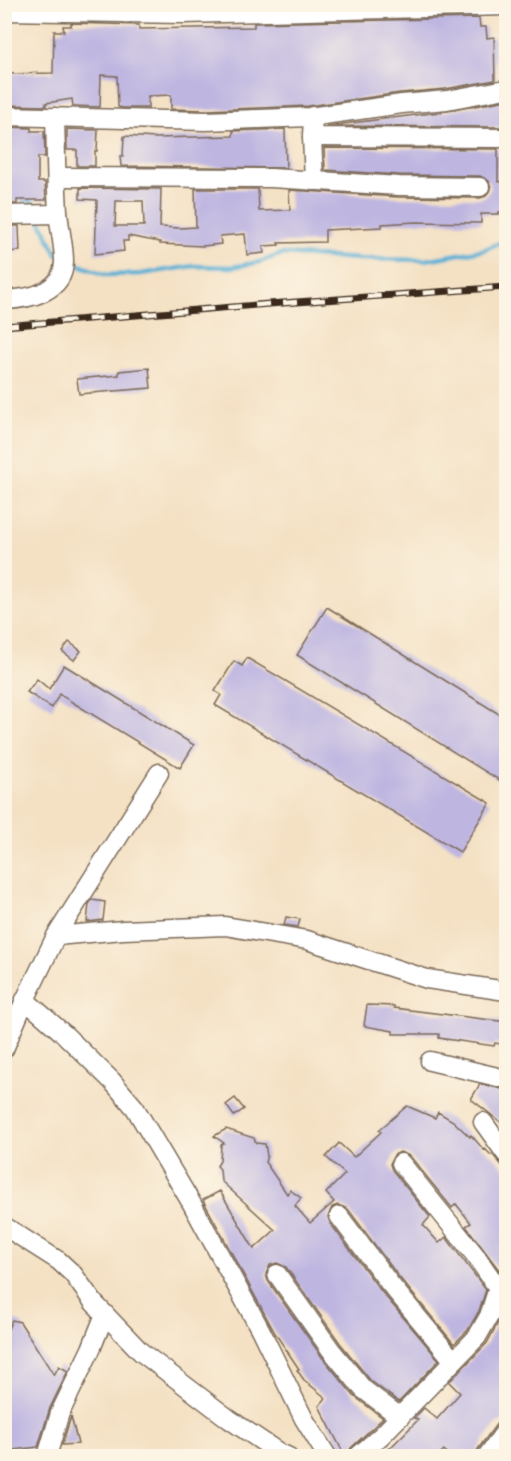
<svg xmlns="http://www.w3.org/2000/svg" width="511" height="1461" font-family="Mali,sans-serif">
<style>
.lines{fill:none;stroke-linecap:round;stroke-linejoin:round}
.stream{stroke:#59b0d6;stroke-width:4.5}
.building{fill:#beb5e1;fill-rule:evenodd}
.minor-casing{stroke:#7c6a58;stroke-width:21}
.minor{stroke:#fff;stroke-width:18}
.rail-casing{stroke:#3b2a1e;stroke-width:7}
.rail{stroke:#fcf5e5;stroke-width:4.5;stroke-dasharray:14;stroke-linecap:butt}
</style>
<rect width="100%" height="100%" fill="#fcf5e5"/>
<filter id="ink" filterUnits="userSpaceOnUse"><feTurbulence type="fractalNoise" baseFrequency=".0167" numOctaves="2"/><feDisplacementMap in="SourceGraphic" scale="12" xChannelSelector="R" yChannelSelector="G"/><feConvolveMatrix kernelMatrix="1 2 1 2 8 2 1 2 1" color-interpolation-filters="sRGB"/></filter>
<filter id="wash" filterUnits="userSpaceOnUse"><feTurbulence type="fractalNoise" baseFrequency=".008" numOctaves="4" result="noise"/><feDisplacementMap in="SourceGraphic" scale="24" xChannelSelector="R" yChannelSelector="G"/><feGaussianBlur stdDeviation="1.35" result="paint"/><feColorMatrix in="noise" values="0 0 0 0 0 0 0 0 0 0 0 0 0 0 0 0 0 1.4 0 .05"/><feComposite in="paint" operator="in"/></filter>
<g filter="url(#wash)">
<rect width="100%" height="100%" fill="#f4e1c4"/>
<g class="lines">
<!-- stream -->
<g class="stream">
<path d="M22,199L31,201L35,209"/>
<path d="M40,220L57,255"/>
<path d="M69,261L106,275L141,274L194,266L232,267L260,262L282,254L360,259L425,260L483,250L506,240"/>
</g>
</g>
<g id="blocks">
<!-- building -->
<g class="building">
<path d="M479,18L480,27H486L487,38L494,37L495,80L445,89L400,93L308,106L206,110L171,109V95L148,96V108H123L118,107L117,76L101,75L100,107L73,106L72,99L46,103V106L4,105V74L53,73L54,31H64L63,26H71V23L139,25V29L254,27V23Z"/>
<path d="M507,100V127L327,126L448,111Z"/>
<path d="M4,127L31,128V131H44L45,157H38V182H45L46,200H17V204H4Z"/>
<path d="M67,129L98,130L97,151H95V166H77V150H67Z"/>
<path d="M285,129L286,168L121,166L120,156H123L124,136L156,138L233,136V131Z"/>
<path d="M324,148L498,149V182L507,181V211L499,212V214H481V223L416,222L382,224V227L325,230V242L278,243L279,245L263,246L264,253L247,255L245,234L220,236L221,244L203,246L160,244V242L128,236V241H123L124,251L95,254L97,200L80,199V188L161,189L160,227L180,228L196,227L195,189H258L259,211L290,210L289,190L398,197L480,198L486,196L491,188L489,181L480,176L399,175L325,170ZM116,201H143L144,226H115Z"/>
<path d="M4,226H19L20,251L4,252Z"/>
<path d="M149,368L151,388L79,394L77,379L119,375V371Z"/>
<path d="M327,607L507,719V785L297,655Z"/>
<path d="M69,642L81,651L74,660L62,651Z"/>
<path d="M247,658L490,803L460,852L215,705L221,695L215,691L234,661L242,666Z"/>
<path d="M64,665L194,745L180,768L59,694L52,708L27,692L37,679L49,689Z"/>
<path d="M92,900L105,902L103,920L87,922L89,904Z"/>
<path d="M286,917L300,919L298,927L284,925Z"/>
<path d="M367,1005L394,1006V1008L507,1022V1045L495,1043L494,1046L439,1038V1034H393V1031L364,1026Z"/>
<path d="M480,1084L507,1090V1127L471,1099Z"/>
<path d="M235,1098L244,1109L234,1116L226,1105Z"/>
<path d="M407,1106L435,1118L438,1112L453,1121L470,1137L471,1135L484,1150L485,1149L491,1155L492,1154L507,1171V1267L499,1270L466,1226L471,1223L456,1204L452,1208L410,1156L400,1152L394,1155L390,1164L392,1170L430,1217L423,1225L439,1243L446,1237L486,1290L479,1311L468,1330L454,1344L399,1277L348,1209L338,1205L332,1207L328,1217L330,1223L381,1291L439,1360L399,1402L371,1381L340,1343L286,1267L277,1263L270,1265L266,1274L268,1281L322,1357L354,1396L383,1418L351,1448L347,1456H345L319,1406L326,1398L304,1380L297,1370L299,1369L275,1333L203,1200L220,1191L254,1249L275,1230L221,1181L220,1169L217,1166L220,1161L221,1145L224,1143L214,1136L226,1129L254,1138L256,1143L265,1144L267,1156L265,1162L287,1194L290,1190L301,1198L295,1206L310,1223L334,1202L326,1193L345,1174L326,1157L339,1143L354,1157L381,1132L379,1130Z"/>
<path d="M505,1304L507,1306V1419L497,1423L478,1449L476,1456H449L444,1450L437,1456H382L418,1420L414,1418L424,1408L437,1419L460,1393L449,1382L487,1343L499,1321Z"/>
<path d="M12,1320L20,1322L54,1375L59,1366L68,1371L50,1408L38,1447L4,1451V1338Z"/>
<path d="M71,1416L78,1444L62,1445L71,1417Z"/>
</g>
</g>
</g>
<g filter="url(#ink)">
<use href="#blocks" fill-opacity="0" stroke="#7c6a58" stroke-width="1.5"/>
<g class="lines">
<defs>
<g id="minor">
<path d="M4,11L183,14L506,6"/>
<path d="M4,116L206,121L309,117L402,104L447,100L506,89"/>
<path d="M313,116L312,137L506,138"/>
<path d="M312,137L314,181"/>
<path d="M57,177L271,178L399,186L480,187"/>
<path d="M4,215L58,214"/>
<path d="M4,300C28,299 64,293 64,261C64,245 59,227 58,211C56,180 56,148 55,117"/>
<path d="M56,936L123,930L225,926L307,940L427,979L506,991"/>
<path d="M25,1000L64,1034L112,1081L135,1108L192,1204L260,1329L304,1419L327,1456"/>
<path d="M4,1049L25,1000L56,936L159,773"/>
<path d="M430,1061L506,1079"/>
<path d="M483,1122L506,1154"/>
<path d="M401,1163L475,1255L498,1288"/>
<path d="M339,1216L390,1284L453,1360"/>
<path d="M4,1226L59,1261L73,1274L94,1303L141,1352L229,1419L281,1454L287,1456"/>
<path d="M277,1274L331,1350L363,1389L400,1417"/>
<path d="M47,1456L60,1413L91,1349L105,1314"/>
<path d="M358,1456L382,1435L477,1337L489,1316L498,1288L506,1278"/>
<path d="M487,1456L506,1430"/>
</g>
</defs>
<!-- minor casing -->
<use href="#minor" class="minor-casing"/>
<!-- minor -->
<use href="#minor" class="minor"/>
<defs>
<path id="rail" d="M4,326L269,304L506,287"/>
</defs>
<!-- rail casing -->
<use href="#rail" class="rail-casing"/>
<!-- rail -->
<use href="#rail" class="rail"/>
</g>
</g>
<!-- margin -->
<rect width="511" height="1461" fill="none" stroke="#fcf5e5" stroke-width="24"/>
</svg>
